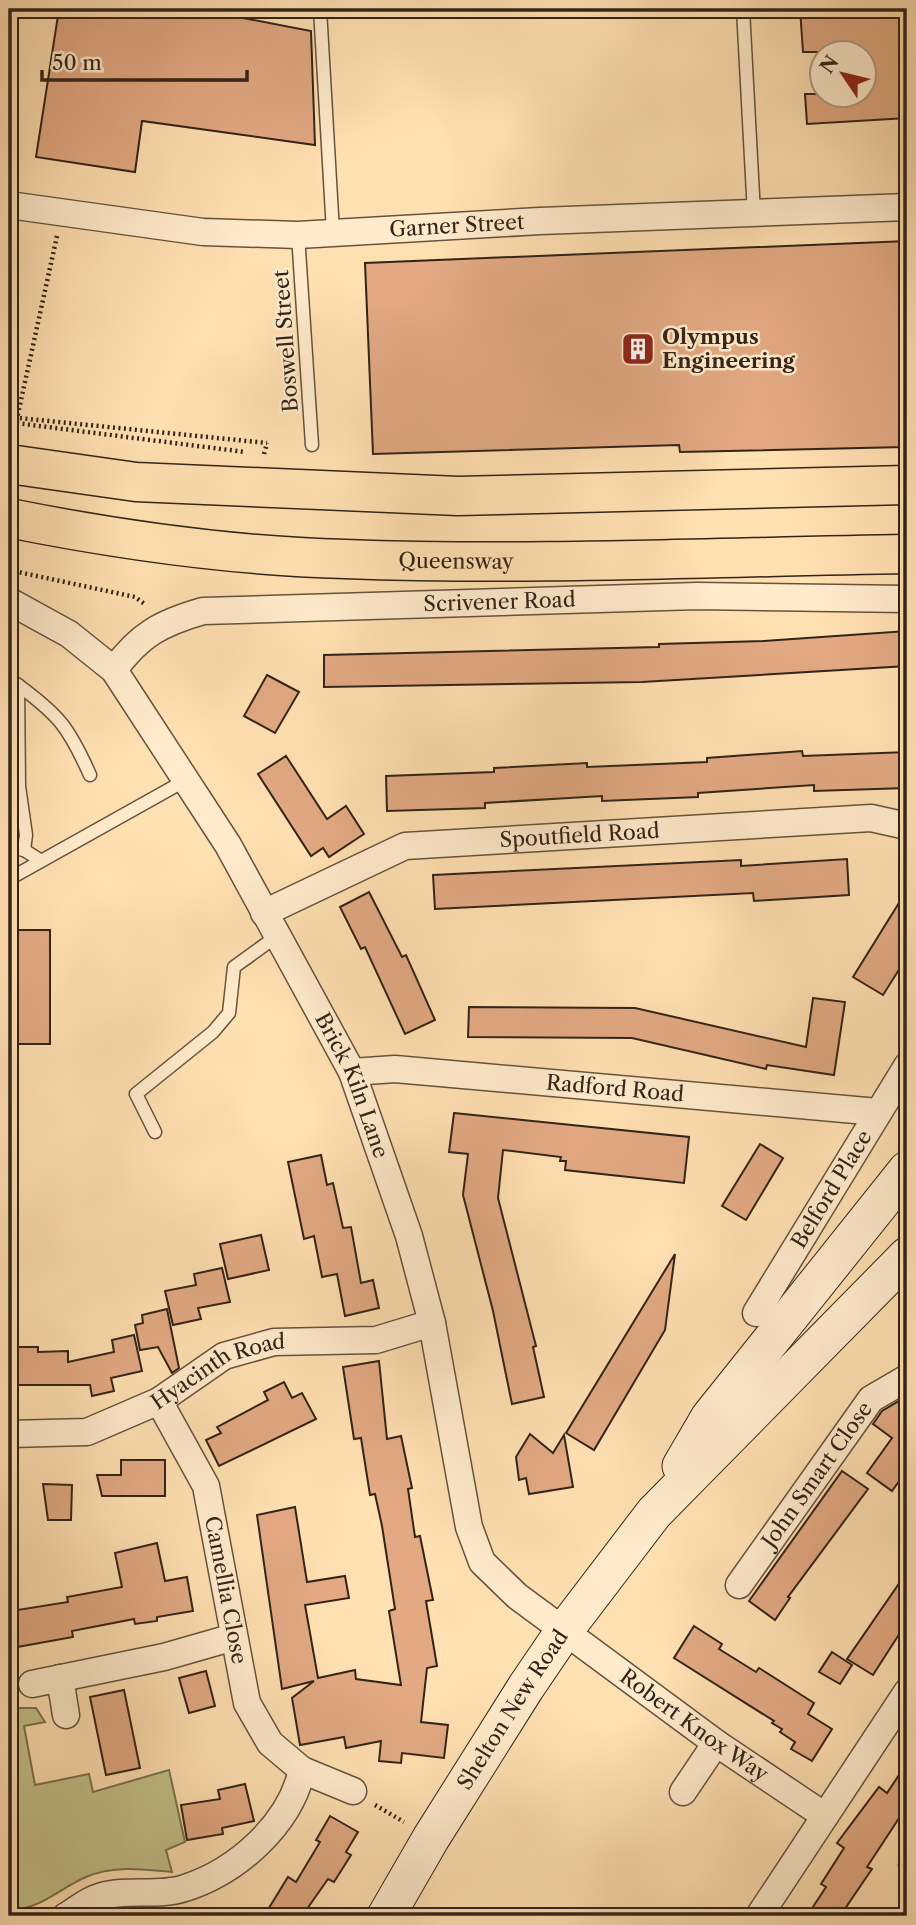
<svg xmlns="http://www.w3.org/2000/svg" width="916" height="1925" font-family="'Libre Caslon Text',serif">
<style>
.green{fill:#c3c189;stroke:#7b7251;stroke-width:2}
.building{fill:#e2a982;stroke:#332319;stroke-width:2}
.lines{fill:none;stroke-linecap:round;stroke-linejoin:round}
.lane-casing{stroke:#66523f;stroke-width:15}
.street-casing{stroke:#66523f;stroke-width:29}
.secondary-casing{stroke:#332319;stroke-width:39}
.highway-casing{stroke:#332319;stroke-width:41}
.path{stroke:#332319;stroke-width:4.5;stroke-dasharray:2 3.5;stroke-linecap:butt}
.lane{stroke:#ffebcc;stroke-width:12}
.street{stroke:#ffebcc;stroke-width:26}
.secondary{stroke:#ffebcc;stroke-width:37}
.highway{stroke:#ffe0b1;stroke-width:38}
.path-bridge{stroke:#332319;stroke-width:4.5;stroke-dasharray:2 3.5;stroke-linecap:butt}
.labels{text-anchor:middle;stroke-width:5;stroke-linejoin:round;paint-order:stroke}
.street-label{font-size:21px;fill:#332319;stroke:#ffebcc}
.poi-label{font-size:21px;font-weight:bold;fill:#332319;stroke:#ffebcc;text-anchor:start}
</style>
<rect width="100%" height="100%" fill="#ffe0b1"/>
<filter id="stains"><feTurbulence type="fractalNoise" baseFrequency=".00286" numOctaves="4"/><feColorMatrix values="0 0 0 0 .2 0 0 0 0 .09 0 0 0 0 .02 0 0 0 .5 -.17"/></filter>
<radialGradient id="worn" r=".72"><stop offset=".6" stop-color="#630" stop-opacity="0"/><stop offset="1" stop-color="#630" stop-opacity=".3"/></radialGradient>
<!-- green -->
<g class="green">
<path d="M9,1609L18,1665L9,1666Z"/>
<path d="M9,1695L11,1708H36L45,1722L24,1726L35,1785L89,1774L93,1792L169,1770L185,1842L166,1850L172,1872C143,1869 113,1865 86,1877C62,1887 44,1906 18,1909L9,1903Z"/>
</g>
<!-- building -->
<g class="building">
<path d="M59,9H196L311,31L315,145L142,121L135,172L36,157Z"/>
<path d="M800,9H907V118L807,124L805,94H864V52H803Z"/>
<path d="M907,241L905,447L680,452L679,445L373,454L365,263Z"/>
<path d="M907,631V666L642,682L324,687V655L659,647V644L764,641Z"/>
<path d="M267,675L299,692L275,733L244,716Z"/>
<path d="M802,751L803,756L907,752V788L814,791V785L698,793V797L602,801V796L485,803V808L387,811L386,776L494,772V768L587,763V767L707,762V758Z"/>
<path d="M286,756L327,819L346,806L364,834L329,857L323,848L311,856L258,774Z"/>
<path d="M847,859L849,895L754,901L753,893L435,909L433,875L741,860V866Z"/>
<path d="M907,890V957L883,995L853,977Z"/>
<path d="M369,892L402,957L406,955L435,1020L405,1034L365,947L361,949L340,907Z"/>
<rect x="9" y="930" width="41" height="114"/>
<path d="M813,998L845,1002L834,1075L767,1065L766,1069L632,1038L468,1037L469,1007L635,1008L806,1047Z"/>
<path d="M454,1113L689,1137L684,1183L565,1170L566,1161H560L561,1157L503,1150L498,1198L536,1346L533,1347L544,1397L512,1404L493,1311L463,1195L468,1154L449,1152Z"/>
<path d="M760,1144L783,1158L746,1220L722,1206Z"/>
<path d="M321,1155L327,1185L333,1183L343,1228L351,1227L361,1283L373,1280L379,1308L345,1316L337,1274L322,1277L314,1236L304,1239L288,1162Z"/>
<path d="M261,1235L269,1270L228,1279L220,1244Z"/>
<path d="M675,1254L665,1330L594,1450L566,1433Z"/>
<path d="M222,1268L230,1302L198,1308L201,1319L173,1325L165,1291L196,1285L194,1274Z"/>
<path d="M167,1309L179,1368L172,1373L158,1347L140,1350L135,1325L143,1323L142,1315Z"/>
<path d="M134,1335L142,1371L111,1378L114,1391L92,1396L90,1385H9V1347H38V1352L68,1351V1362L114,1352L112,1340Z"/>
<path d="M379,1361L387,1439L401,1436L412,1488L408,1489L415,1537L420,1536L433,1600L426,1601L437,1666L427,1668L421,1722L448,1725L444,1758L402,1753L401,1763L379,1761L381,1741L346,1748L344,1737L300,1745L292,1698L314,1681L282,1689L257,1515L295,1507L307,1582L345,1576L349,1598L305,1605L318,1678L355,1670L356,1679L401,1685L389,1611L395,1609L382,1526L375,1494L370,1495L361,1438L354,1439L343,1367Z"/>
<path d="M284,1382L292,1398L302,1393L316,1419L219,1466L206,1440L221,1433L217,1427L268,1400L264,1392Z"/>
<path d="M899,1401L907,1406V1470L892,1491L867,1473L892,1438L873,1424L882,1411Z"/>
<path d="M530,1434L553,1453L564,1435L573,1487L529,1494L526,1478L519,1480L516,1457Z"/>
<path d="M121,1460H165V1496H102L97,1475H121Z"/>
<path d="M842,1471L868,1489L788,1597L790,1598L775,1620L749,1601Z"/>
<path d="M43,1484L72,1485L71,1520H48Z"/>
<path d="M157,1543L165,1581L187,1577L193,1611L157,1617V1621L135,1624L134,1619L72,1631L73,1637L17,1647L11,1611L68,1602L67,1597L122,1587L115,1553Z"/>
<path d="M907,1572V1622L873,1675L847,1659Z"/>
<path d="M694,1626L722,1644L719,1649L756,1672L759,1668L814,1703L808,1714L832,1729L812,1761L791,1749L795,1742L780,1732L782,1729L772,1723L774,1721L674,1658Z"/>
<path d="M832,1652L852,1665L840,1684L819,1672Z"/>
<path d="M206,1671L215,1706L189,1713L179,1678Z"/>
<path d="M124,1690L140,1768L106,1775L90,1697Z"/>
<path d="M907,1763V1806L867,1867L872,1869L840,1916H807L826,1887L821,1884L844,1848L837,1843L879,1787L887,1793Z"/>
<path d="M245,1784L254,1821L222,1828L223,1834L187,1840L181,1805L220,1799L218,1790Z"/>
<path d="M330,1816L358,1832L346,1852L351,1855L334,1882L328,1879L302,1916H264L288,1877L296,1882L320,1842L316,1840Z"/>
</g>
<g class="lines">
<defs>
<g id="lane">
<path d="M320,9L333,232"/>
<path d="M743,9L754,214"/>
<path d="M298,235L312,445"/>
<path d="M9,679L18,685L19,786L26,835L24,850"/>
<path d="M18,685C60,716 69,728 90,775"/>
<path d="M9,847L24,850L40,860"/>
<path d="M9,879L186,780"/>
<path d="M155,1132L136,1094L213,1032L229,1013L234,967L277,936"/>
<path d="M905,1865L907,1867"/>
</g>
<g id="street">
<path id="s1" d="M9,205L203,232L298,235L540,221L907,207"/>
<path id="s2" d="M9,601L69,634L114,670L228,845L352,1072L409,1236L432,1323L469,1527L482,1562L517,1596L716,1743L825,1816"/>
<path id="s3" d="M114,670C139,635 161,623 203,611L697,596L907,599"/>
<path id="s4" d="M264,913L405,846L871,818L907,826"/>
<path id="s5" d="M352,1072L395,1069L878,1112"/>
<path id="s6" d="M756,1313L907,1066"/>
<path id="s7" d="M159,1401L206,1486L247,1703L270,1743L302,1770L353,1791"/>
<path id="s8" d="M9,1434L87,1432L159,1401L224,1356L274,1342L376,1340L432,1323"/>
<path id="s9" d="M739,1585L871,1399L907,1378"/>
<path d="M60,1678L66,1715"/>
<path d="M32,1684L164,1657L234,1637"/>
<path d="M683,1792L716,1743"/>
<path d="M66,1916C76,1910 88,1900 99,1897C126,1888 158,1897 185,1888C238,1871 290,1824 302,1770"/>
<path d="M759,1916L907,1692"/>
</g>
<g id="secondary">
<path d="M681,1466L709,1418L907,1170"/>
<path id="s10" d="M386,1916L431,1838L526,1687L564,1631L654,1513L907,1256"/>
</g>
<g id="highway">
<path d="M9,464L136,482L458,496L907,485"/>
<path id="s11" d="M9,518C119,540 233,556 345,559C532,566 720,557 907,554"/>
</g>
</defs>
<!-- lane casing -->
<use href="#lane" class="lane-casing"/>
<!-- street casing -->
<use href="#street" class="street-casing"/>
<!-- secondary casing -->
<use href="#secondary" class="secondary-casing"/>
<!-- highway casing -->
<use href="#highway" class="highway-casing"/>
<!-- path -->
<g class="path">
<path d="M57,236L16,423L245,452"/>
<path d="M264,454L267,443"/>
<path d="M9,570L135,597L146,605"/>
<path d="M375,1805L404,1822"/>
</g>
<!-- lane -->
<use href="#lane" class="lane"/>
<!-- street -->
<use href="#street" class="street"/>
<!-- secondary -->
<use href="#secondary" class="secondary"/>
<!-- highway -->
<use href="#highway" class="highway"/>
<!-- path-bridge -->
<path class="path-bridge" d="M9,417L267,443"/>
</g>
<!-- icons -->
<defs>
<symbol id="building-square" viewBox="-11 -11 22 22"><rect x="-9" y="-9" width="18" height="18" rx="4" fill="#8f2418" stroke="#ffebcc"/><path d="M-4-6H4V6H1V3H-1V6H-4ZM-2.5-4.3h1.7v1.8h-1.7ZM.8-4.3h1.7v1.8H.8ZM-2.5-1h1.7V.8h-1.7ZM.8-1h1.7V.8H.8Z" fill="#fff"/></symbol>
</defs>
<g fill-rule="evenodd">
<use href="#building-square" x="619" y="330" width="38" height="38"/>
</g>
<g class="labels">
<!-- street labels -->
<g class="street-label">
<text dy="7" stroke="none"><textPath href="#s1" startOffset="450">Garner Street</textPath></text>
<text transform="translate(286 341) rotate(-94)" y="7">Boswell Street</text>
<text dy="7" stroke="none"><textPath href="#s11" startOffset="450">Queensway</textPath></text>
<text dy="7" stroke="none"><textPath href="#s3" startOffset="406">Scrivener Road</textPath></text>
<text dy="7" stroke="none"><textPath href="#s4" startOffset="331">Spoutfield Road</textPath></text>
<text dy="7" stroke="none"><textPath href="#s2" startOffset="606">Brick Kiln Lane</textPath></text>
<text dy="7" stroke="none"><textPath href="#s5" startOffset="264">Radford Road</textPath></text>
<text dy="7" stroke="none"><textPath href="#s6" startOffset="145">Belford Place</textPath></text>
<text dy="7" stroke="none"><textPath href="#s8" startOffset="224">Hyacinth Road</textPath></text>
<text dy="7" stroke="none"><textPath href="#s9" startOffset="135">John Smart Close</textPath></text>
<text dy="7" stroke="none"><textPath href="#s7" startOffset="203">Camellia Close</textPath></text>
<text dy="7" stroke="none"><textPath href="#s10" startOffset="242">Shelton New Road</textPath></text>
<text dy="7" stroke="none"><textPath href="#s2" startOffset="1370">Robert Knox Way</textPath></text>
</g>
<!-- poi labels -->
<g class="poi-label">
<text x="662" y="344">Olympus<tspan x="662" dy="24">Engineering</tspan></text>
</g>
</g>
<!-- margin -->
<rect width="916" height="1925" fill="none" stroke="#ffe0b1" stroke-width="35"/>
<rect x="10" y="10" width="895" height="1904" fill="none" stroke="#332319" stroke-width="3.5"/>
<rect x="18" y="18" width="881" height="1890" fill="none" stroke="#332319" stroke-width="2"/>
<!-- north arrow -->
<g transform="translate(843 74) rotate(305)"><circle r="33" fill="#ffebcc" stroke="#ad9b84" stroke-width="2"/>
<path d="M0-5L12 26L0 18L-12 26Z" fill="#8f2418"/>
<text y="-10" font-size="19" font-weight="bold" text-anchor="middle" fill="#332319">N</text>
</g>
<!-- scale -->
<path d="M42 70v10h205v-10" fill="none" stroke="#332319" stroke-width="3.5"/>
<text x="52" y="70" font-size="21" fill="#332319" stroke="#ffebcc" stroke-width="5" paint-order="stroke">50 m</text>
<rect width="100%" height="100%" filter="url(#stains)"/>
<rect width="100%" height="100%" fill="url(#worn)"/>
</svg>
